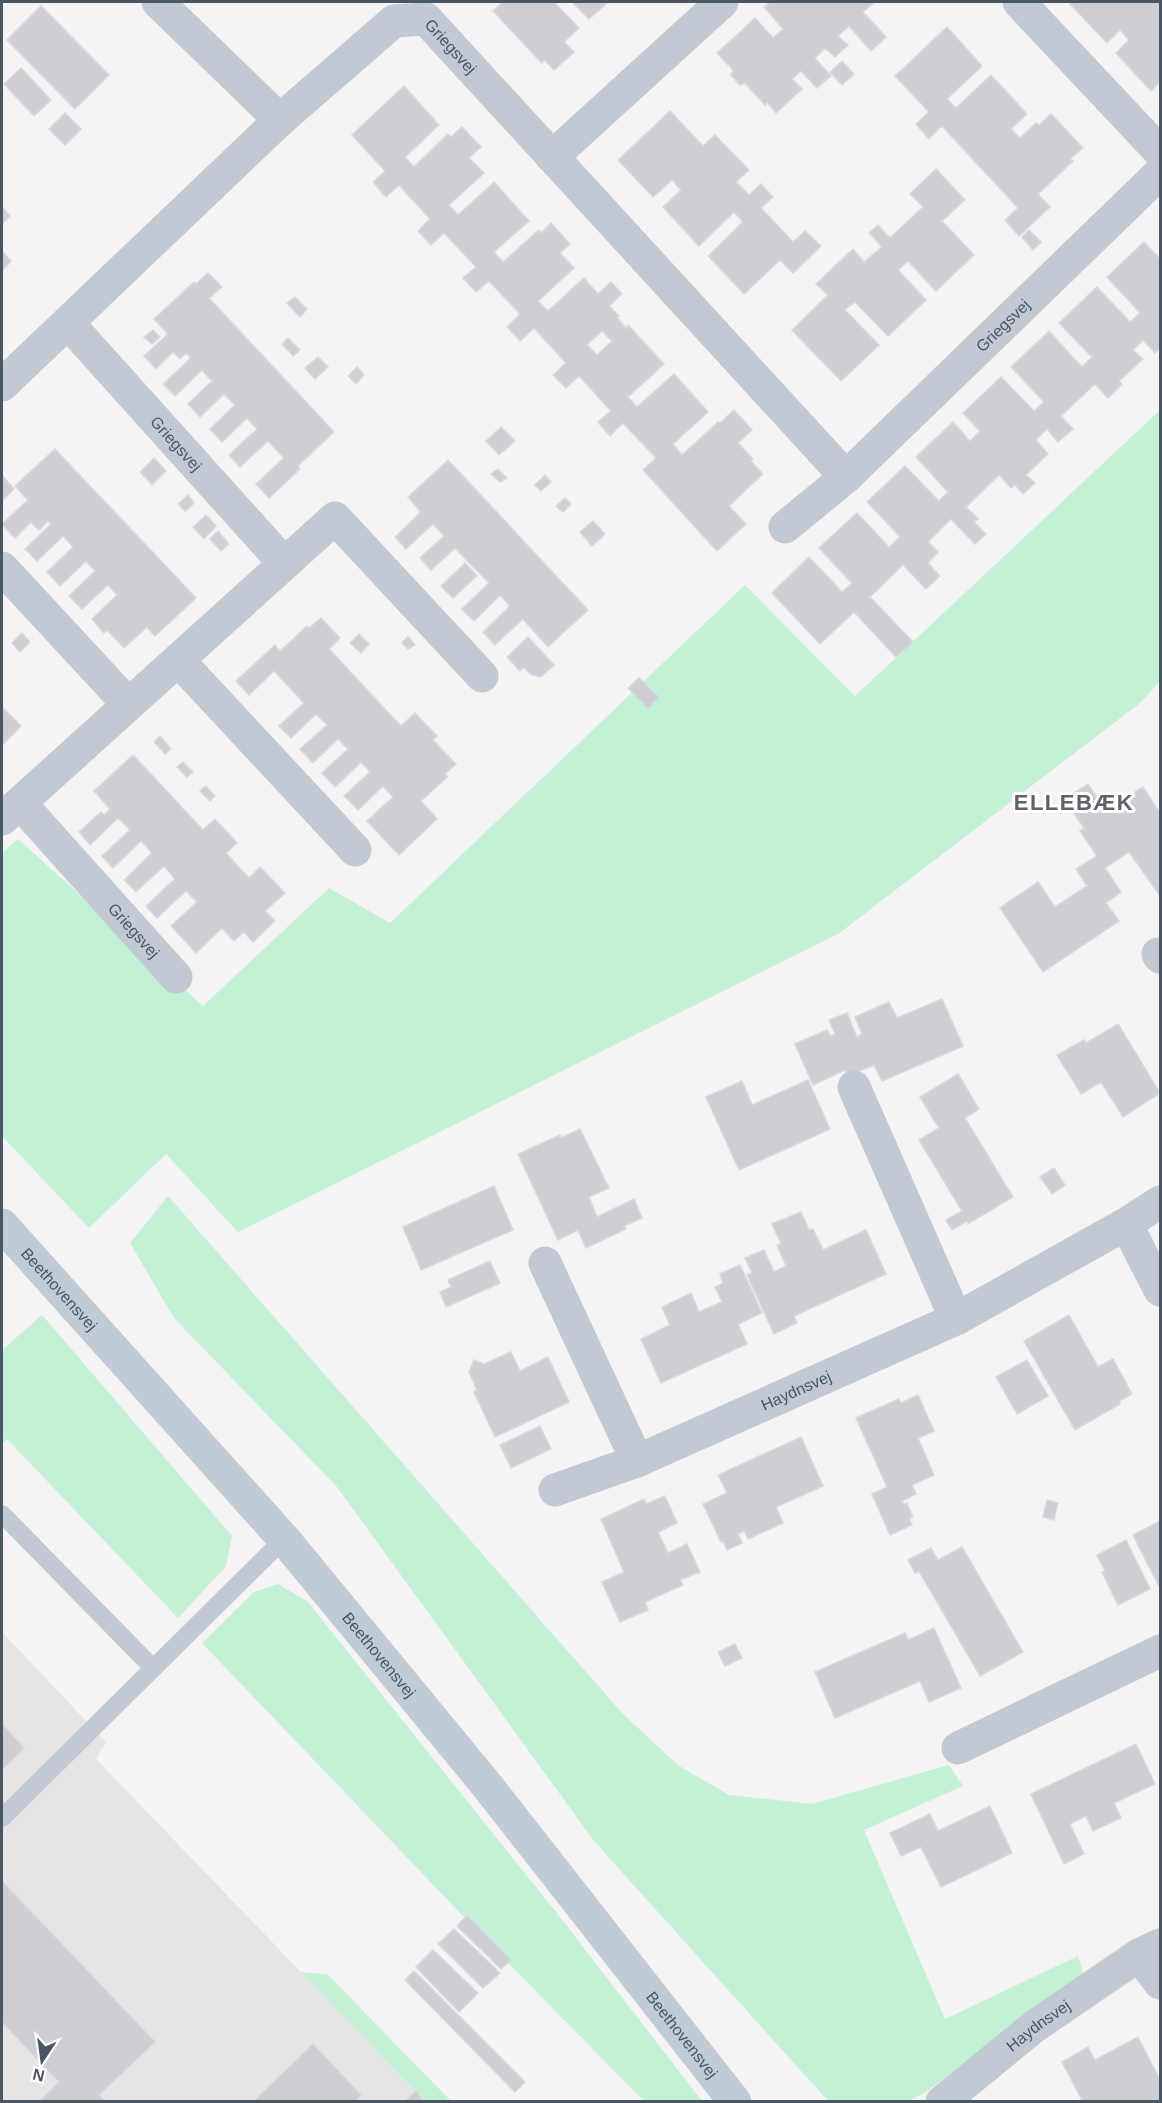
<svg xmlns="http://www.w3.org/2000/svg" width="1162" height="2103" font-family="Helvetica,sans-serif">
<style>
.education{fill:#e6e4e5}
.green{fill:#c3f1d5}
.building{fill:#cdcfd5;stroke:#d7d9de;stroke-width:1.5;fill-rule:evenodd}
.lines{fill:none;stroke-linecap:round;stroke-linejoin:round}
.lane{stroke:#c1cad2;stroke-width:18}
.street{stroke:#c1cad2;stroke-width:33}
.secondary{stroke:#c1cbd6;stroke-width:33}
.labels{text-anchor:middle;stroke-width:6;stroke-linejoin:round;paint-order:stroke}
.street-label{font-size:16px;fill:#4a5661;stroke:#fff}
.district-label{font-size:22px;font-weight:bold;letter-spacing:1.5px;fill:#5f6368;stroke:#fff}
</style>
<rect width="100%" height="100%" fill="#f5f3f3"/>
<!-- education -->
<path class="education" d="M2,1632L106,1742L96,1759L425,2101H2Z"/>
<!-- green -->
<g class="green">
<path d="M1160,410V681L1140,703L838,934L238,1232L166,1154L89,1228L2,1136V853L18,839L203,1006L329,888L390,923L745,585L855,696Z"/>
<path d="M168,1196L622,1713L679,1766L729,1795L812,1804L949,1765L963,1786L864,1830L945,2019L1078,1956L1084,1975L926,2092L908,2101H828L594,1841L337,1487L174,1318L130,1243Z"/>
<path d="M42,1315L232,1536L226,1566L178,1618L7,1439L2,1444V1350Z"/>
<path d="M278,1584L307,1601L563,1921L702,2101H644L507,1962L202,1643L254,1592Z"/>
<path d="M301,1972L327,1974L451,2101H425Z"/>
</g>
<!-- building -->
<g class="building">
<path d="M503,2H554L579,28L564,42L574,52L554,70L544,60L542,63L493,11Z"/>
<path d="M572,2H608L589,19Z"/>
<path d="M770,2H875L863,12L886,37L871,51L849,26L838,36L848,45L835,57L825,48L815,58L831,76L817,88L801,71L792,79L802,89L776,113L767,102L765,105L745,83L740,85L731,75L733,70L717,53L755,18L773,38L783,29L764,7Z"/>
<path d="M1073,2H1160V82L1151,91L1116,53L1129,40L1120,30L1107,43L1070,4Z"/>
<path d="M41,6L109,75L75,109L7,40Z"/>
<path d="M947,27L982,66L947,99L956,108L991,75L1027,114L1011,129L1020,138L1036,123L1039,125L1051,114L1083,148L1070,159L1073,161L1038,194L1050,207L1019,236L1005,220L1018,208L942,126L929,139L916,124L929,112L895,76Z"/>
<path d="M842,61L854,74L842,85L830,72Z"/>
<path d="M21,68L51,100L34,116L4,84Z"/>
<path d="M404,86L439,125L405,157L414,167L448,134L451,137L462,127L481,147L469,158L484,173L449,205L458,215L494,182L529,221L494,252L503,262L539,230L541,233L551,223L570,244L560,253L574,268L538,301L548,311L584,278L598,294L611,282L622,294L609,306L619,316L617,318L626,328L628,325L664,364L628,397L637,407L674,374L708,412L673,444L682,455L718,422L720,423L734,410L752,430L738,443L753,459L751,461L763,474L729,506L746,524L717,551L643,470L656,458L623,423L610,436L598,422L611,411L579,376L566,388L553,375L566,363L534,328L520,341L507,327L520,314L489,281L476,292L463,278L476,267L444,233L431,245L418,231L430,219L399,185L386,197L373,182L385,171L352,135ZM602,331L612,341L597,355L587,345Z"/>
<path d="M670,111L703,146L715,135L749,170L736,182L749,195L761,184L773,197L761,208L793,242L805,231L821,246L793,273L780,260L744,294L708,256L743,222L734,212L699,246L663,207L681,190L672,180L653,197L618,160Z"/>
<path d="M65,113L81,129L65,145L49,129Z"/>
<path d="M936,169L965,200L942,221L974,255L936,291L908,261L898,270L926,300L888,336L855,302L845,310L879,345L841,381L792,330L828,295L816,284L853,249L864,262L882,247L869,233L878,225L890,238L923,207L910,194Z"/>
<path d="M2,207L10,216L2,224Z"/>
<path d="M1029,230L1041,242L1033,250L1022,237Z"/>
<path d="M1144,242L1160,259V348L1155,353L1143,340L1133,350L1143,359L1119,381L1122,384L1108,398L1095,384L1061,416L1073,429L1058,442L1047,429L1036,440L1048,454L1026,475L1035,483L1023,494L1015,485L1011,488L999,475L966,507L978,519L974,522L986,534L975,544L951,519L928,542L938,552L928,563L940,576L926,589L903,565L870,597L913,642L896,657L854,612L820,644L772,593L809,557L842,592L852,583L819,548L857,513L889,547L900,537L867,502L905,466L939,501L948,492L916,457L953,422L970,441L980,431L963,413L1001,377L1034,411L1044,402L1011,367L1049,331L1082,367L1092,357L1059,323L1097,287L1130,322L1140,313L1107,277Z"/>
<path d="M2,251L11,261L2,271Z"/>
<path d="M208,273L222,287L209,298L334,432L298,466L300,469L269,498L256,484L284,458L268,441L240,467L229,455L257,429L247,418L222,442L210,429L235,405L224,394L200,417L188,404L212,381L202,370L175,396L163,384L191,358L186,353L180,359L173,352L156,369L144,356L168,334L154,319L194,282L196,284Z"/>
<path d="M295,297L307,309L300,317L287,303Z"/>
<path d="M153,330L160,337L152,344L144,337Z"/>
<path d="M288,338L300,350L293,356L282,344Z"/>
<path d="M318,357L328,367L315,379L305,368Z"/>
<path d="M357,367L364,375L356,384L348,376Z"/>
<path d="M501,427L515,441L499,455L486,441Z"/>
<path d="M55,449L196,598L155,636L147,627L124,648L107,630L104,633L92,619L117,595L108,585L82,609L69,596L95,571L86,561L60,586L47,572L73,547L63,536L37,561L25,549L51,524L48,521L39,530L31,522L15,538L2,524L28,500L15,486Z"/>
<path d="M154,458L166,471L152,485L140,472Z"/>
<path d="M448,460L588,610L548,647L523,619L495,645L483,632L510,606L500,595L474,621L462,609L489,583L455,548L431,570L420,558L444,536L433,524L406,549L395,537L421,512L408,497Z"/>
<path d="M498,469L507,478L500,482L491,474Z"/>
<path d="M2,475L14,489L2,501Z"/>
<path d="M545,475L551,482L541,491L535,485Z"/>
<path d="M188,495L194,503L185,511L178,504Z"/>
<path d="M565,498L571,504L563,512L556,506Z"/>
<path d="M206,515L216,526L204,539L193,527Z"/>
<path d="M593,521L605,534L592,546L580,532Z"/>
<path d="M218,531L229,544L221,551L210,539Z"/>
<path d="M465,563L477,576L453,598L441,586Z"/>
<path d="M321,618L340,638L329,649L401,726L415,713L437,736L433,740L456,764L445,774L448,776L421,801L437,819L399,855L367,821L393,797L383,786L358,810L344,796L370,772L361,762L335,787L322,773L348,749L338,739L313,763L300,749L327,725L316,714L291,738L279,726L304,703L274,671L249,695L236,681L275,645L280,651L307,626L309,628Z"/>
<path d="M22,633L30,642L20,652L12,643Z"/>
<path d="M359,634L369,644L361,653L350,643Z"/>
<path d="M408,636L415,645L408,649L402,643Z"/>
<path d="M528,637L554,665L541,677L530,674L524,667L520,671L507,657Z"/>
<path d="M639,678L659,697L648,708L628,688Z"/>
<path d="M2,707L21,726L2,745Z"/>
<path d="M160,736L171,749L165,754L154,742Z"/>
<path d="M133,755L203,830L215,819L237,843L226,853L249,878L260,867L285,893L265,911L275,921L253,942L244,932L234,941L222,928L196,953L171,926L197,902L186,891L157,918L146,906L175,879L164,866L136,892L124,880L152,853L141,841L113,868L102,856L130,830L118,818L90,845L79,832L101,812L104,815L110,809L94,791Z"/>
<path d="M183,762L193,772L187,777L177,767Z"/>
<path d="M1088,784L1106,811L1143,787L1160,813V896L1129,852L1105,868L1121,892L1106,903L1119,921L1043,972L1000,908L1038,882L1055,907L1087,886L1076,869L1097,856L1080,831L1084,828L1064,799Z"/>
<path d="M206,786L215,796L210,801L200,791Z"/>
<path d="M942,999L963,1046L882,1081L874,1065L848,1076L845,1070L813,1085L795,1044L827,1030L830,1036L835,1034L829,1020L847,1013L857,1037L862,1034L855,1017L889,1002L897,1018Z"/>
<path d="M1118,1024L1160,1093L1123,1117L1101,1082L1081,1094L1057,1055L1084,1040L1086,1043Z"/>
<path d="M958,1074L979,1109L965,1118L1013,1197L968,1224L967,1221L952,1230L946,1220L962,1211L919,1140L939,1128L920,1097Z"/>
<path d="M808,1080L830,1129L739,1170L706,1097L742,1081L752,1105Z"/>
<path d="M580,1129L609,1188L589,1197L597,1217L634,1199L642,1218L624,1226L626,1229L586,1248L578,1230L558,1240L518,1154L560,1135L561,1138Z"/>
<path d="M1054,1168L1065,1185L1052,1194L1040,1177Z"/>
<path d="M494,1186L513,1230L421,1270L403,1227Z"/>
<path d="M801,1212L809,1230L813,1229L823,1250L866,1230L886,1274L794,1316L797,1323L774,1334L747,1275L752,1273L745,1258L764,1250L774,1272L786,1266L777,1245L781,1244L772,1224Z"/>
<path d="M490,1261L500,1283L446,1307L440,1292L451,1287L448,1280Z"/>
<path d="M740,1265L762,1313L738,1324L747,1344L661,1383L641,1339L670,1325L662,1307L691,1293L699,1312L722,1302L715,1287L723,1283L720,1274Z"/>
<path d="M1069,1315L1098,1367L1113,1359L1132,1394L1119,1401L1120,1404L1075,1430L1024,1341Z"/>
<path d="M511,1352L520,1371L548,1357L569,1402L495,1437L474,1392L477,1390L469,1372L474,1360L484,1364Z"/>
<path d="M1027,1360L1048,1396L1017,1414L996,1377Z"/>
<path d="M918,1395L934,1431L918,1438L934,1475L912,1485L916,1494L902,1501L904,1505L907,1503L913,1517L909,1519L912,1525L890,1535L872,1494L887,1487L856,1418L899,1399L901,1403Z"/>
<path d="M540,1426L551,1449L511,1468L500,1445Z"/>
<path d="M801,1437L823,1486L776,1507L783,1523L748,1539L744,1531L738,1534L742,1543L727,1550L723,1541L721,1542L703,1504L727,1493L718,1475Z"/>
<path d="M665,1496L677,1523L658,1532L668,1553L687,1544L700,1572L680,1580L683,1585L645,1602L648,1610L620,1622L602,1582L624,1572L601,1519L644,1499L646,1504Z"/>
<path d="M1047,1500L1058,1503L1054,1520L1043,1517Z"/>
<path d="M1160,1521V1588L1133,1535Z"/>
<path d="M1126,1540L1150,1589L1118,1605L1102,1572L1105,1571L1097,1555Z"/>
<path d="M962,1547L1023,1652L980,1676L919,1571L915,1573L908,1560L931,1548L938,1560Z"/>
<path d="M934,1628L961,1688L929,1702L920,1681L835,1718L815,1672L905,1633L908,1640Z"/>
<path d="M735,1644L742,1658L725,1666L718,1652Z"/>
<path d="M2,1724L24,1748L2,1770Z"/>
<path d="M1136,1744L1155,1784L1114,1803L1121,1818L1093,1831L1086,1816L1070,1824L1084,1854L1064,1864L1031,1794Z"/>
<path d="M990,1806L1012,1853L941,1887L921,1847L901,1856L890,1833L930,1814L938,1831Z"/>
<path d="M2,1881L155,2042L99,2095L105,2102H39L59,2082L2,2022Z"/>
<path d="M467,1915L511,1960L501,1969L457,1926Z"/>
<path d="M454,1929L500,1973L483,1988L438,1944Z"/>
<path d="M433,1950L478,1993L459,2012L416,1967Z"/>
<path d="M414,1971L525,2082L515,2092L405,1980Z"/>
<path d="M1138,2037L1160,2080V2102H1083L1062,2062L1088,2047L1095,2060Z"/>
<path d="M313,2044L361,2095L354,2102H253Z"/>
<path d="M416,2091L424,2102H404Z"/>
</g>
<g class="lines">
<!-- lane -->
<g class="lane">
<path d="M2,1514L153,1668"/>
<path d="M2,1818L284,1539"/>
</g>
<!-- street -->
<g class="street">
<path d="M1019,2L1160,152"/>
<path id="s1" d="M280,120L394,21L426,19L846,477"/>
<path d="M552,157L722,2"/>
<path id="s2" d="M68,323L284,563"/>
<path d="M2,385L280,120L158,2"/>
<path id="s3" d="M785,527L846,477L1160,173"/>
<path d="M2,568L128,704"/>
<path d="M178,660L355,850"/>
<path id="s4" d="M20,803L176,977"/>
<path d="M2,819L335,518L482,676"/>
<path d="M1158,954L1160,957"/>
<path d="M854,1087L956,1319"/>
<path d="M1126,1224L1160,1290"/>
<path d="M545,1263L637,1461"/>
<path id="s5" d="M555,1490L637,1461L956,1319L1126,1224L1160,1202"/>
<path d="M958,1748L1160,1651"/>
<path d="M1139,1955L1160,1983"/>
<path id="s6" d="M942,2102L1035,2026L1139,1955L1160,1945"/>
</g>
<!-- secondary -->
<path class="secondary" id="s7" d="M2,1225L284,1539L485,1783L735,2102"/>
</g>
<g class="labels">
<!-- street labels -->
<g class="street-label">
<text dy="6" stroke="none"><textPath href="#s1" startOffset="220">Griegsvej</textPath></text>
<text dy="6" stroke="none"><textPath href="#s3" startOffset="297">Griegsvej</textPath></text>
<text dy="6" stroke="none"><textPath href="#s2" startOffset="162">Griegsvej</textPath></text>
<text dy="6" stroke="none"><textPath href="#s4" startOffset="171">Griegsvej</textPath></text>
<text dy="6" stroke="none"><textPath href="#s7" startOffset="86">Beethovensvej</textPath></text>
<text dy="6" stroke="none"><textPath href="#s5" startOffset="261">Haydnsvej</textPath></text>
<text dy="6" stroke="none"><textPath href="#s7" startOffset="572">Beethovensvej</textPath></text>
<text dy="6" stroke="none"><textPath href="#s6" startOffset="123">Haydnsvej</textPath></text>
<text dy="6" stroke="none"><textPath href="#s7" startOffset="1058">Beethovensvej</textPath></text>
</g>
<!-- district labels -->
<g class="district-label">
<text x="1074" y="810">ELLEBÆK</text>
</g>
</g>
<!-- border -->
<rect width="1162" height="2103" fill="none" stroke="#4a5661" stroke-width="6"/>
<!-- north arrow -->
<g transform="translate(42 2061) rotate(193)" stroke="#ffffff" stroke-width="4.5" paint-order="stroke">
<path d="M0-4.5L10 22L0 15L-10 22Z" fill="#4a5661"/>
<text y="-9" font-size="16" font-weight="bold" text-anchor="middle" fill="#4a5661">N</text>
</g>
</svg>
